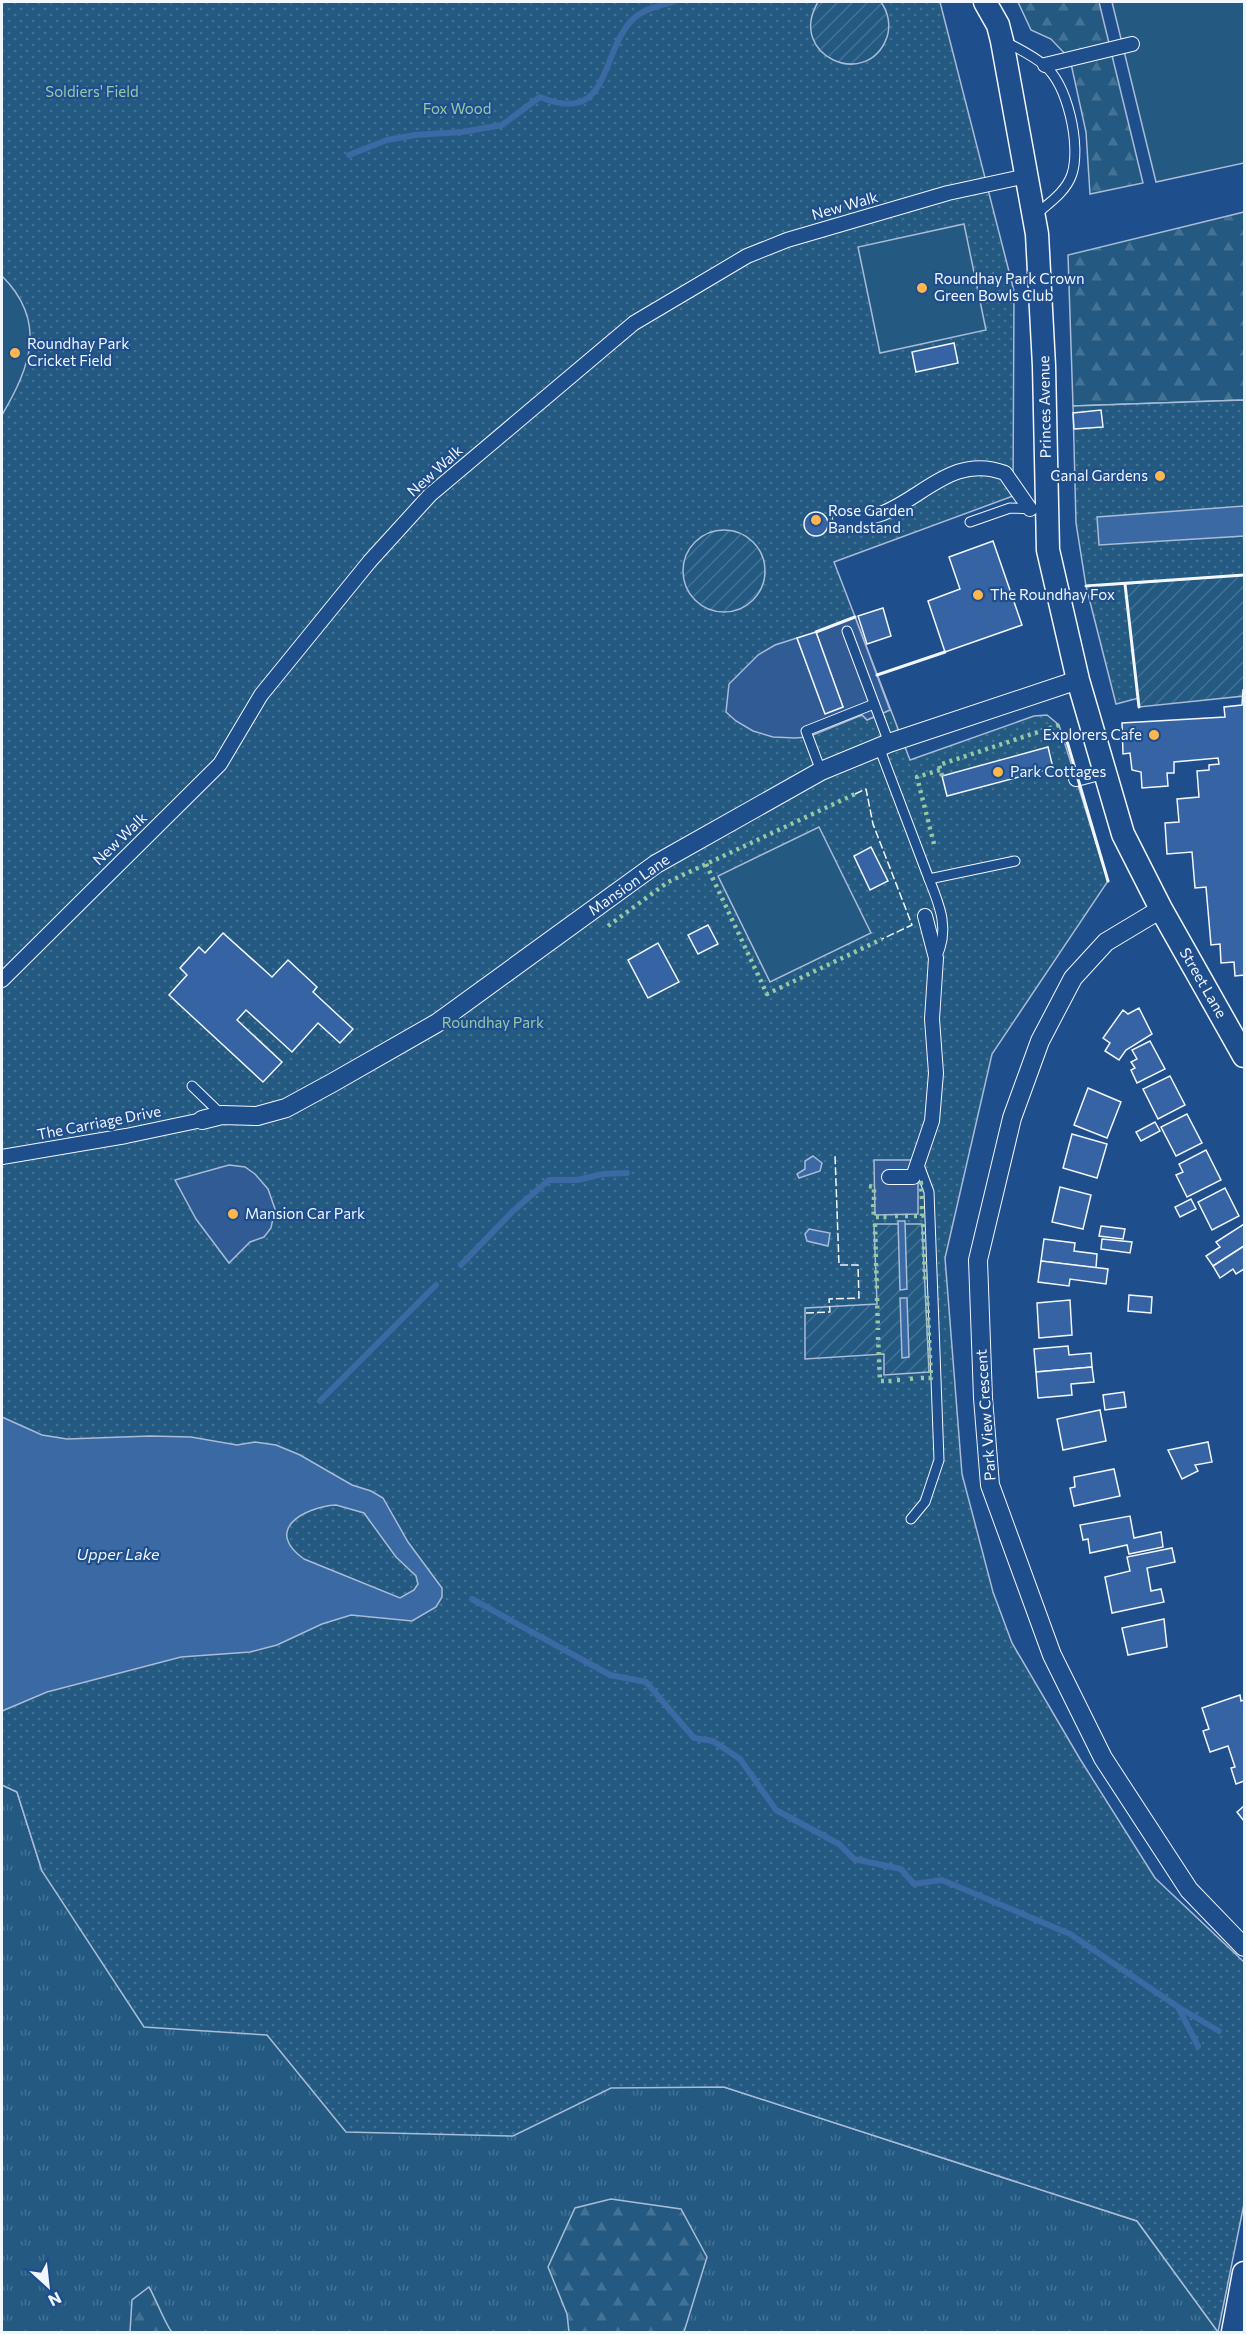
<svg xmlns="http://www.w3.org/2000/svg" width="1246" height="2334" font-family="Commissioner,sans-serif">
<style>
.grass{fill:url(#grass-tufts);stroke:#a8bbd7;stroke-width:1.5}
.forest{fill:url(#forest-firs);stroke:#a8bbd7;stroke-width:1.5}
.park{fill:url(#park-dots);stroke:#a8bbd7;stroke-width:1.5}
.garden{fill:url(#garden-furrows);stroke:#a8bbd7;stroke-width:1.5}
.pitch{fill:#245a82;stroke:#a8bbd7;stroke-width:1.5}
.parking{fill:#305b95;stroke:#a8bbd7;stroke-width:1.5}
.water{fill:#3b69a3;stroke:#a8bbd7;stroke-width:1.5;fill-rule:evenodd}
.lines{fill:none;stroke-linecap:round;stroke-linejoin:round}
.stream{stroke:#3b69a3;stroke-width:6}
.building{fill:#3563a3;stroke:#f2f6ff;stroke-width:1.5}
.service-casing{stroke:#f2f6ff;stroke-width:11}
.pedestrian-casing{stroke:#f2f6ff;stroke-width:16}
.minor-casing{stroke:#f2f6ff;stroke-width:20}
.tertiary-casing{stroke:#f2f6ff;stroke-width:25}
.service{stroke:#1f4e8c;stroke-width:9}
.pedestrian{stroke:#1f4e8c;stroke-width:14}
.minor{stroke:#1f4e8c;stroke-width:18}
.tertiary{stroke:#1f4e8c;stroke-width:22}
.hedge{stroke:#97c8a6;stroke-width:4.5;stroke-dasharray:3 4.5;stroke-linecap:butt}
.fence{stroke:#f2f6ff;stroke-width:1.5;stroke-dasharray:8 3;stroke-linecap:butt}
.wall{stroke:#f2f6ff;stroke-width:3}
.poi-dot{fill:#ffb74d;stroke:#1f4e8c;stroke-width:2}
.labels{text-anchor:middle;stroke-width:4.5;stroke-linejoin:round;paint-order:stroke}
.park-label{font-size:15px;fill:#97c8a6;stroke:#1f4e8c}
.street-label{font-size:15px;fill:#f2f6ff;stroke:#1f4e8c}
.poi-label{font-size:15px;fill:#f2f6ff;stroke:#1f4e8c;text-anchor:start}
.water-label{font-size:16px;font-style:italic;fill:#f2f6ff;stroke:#1f4e8c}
</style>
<defs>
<pattern id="grass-tufts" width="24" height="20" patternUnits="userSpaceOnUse" patternTransform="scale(1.5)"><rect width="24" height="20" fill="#245a82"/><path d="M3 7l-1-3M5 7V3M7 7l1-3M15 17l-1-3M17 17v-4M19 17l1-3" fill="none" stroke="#447295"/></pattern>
<pattern id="forest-firs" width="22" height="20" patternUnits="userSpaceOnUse" patternTransform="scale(1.5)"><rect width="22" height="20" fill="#245a82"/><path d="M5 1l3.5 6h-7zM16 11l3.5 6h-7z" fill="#447295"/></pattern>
<pattern id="park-dots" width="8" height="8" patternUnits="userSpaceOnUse" patternTransform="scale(1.5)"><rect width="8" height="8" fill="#245a82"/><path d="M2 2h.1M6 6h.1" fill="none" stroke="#447295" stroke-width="1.8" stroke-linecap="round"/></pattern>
<pattern id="garden-furrows" width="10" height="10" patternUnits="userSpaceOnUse" patternTransform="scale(1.5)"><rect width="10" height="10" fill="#245a82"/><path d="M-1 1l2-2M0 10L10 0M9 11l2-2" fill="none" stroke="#447295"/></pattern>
</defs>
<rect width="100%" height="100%" fill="#1f4e8c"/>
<!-- grass -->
<path class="grass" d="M2,1785L17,1792L42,1871L266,2033L611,2083L724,2087L1137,2221L1218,2332H2Z"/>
<!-- forest -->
<g class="forest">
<path d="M1018,2H1099L1143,183L1090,194L1086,132L1070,59L1051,39L1031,30Z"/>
<path d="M1244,212V400L1073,406L1068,255Z"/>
<path d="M611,2199L681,2209L707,2257L684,2332H569L567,2314L548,2267L575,2208Z"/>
<path d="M149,2287C155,2297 167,2328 172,2332H130L132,2300Z"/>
</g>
<!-- park -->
<g class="park">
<path d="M2,2H940L1014,291L1013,496L834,562L910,760L1034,716L1047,715L1059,725L1108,881L992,1054L945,1258L962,1474L993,1592L1012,1643L1080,1759L1155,1878L1244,1962V2204L1218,2332L1137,2221L724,2087L611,2088L513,2136L346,2132L267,2035L144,2027L42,1871L17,1792L2,1785Z"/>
<path d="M1244,400V575L1126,584L1139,698L1116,704L1086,586L1076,523L1073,406Z"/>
</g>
<!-- garden -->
<g class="garden">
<path d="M818,2H881C888,12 891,25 887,37C868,91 786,56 818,2Z"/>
<circle cx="724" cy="571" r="41"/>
<path d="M1244,575V696L1139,707L1125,584Z"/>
<path d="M874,1224H922L929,1372L884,1375V1354L805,1359V1308L877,1304Z"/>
</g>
<!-- pitch -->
<g class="pitch">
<path d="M1112,2H1244V163L1156,182Z"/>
<path d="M964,224L986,330L880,353L858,247Z"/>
<path d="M2,276C48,322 30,367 2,415Z"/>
<path d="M819,827L871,933L770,982L718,876Z"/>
</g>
<!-- parking -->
<g class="parking">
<path d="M855,617L890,710L867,720L862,715L808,737L795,738L773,737L753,731L736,721L726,712L729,684L758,655L775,645L797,638L825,713L843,707L816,632Z"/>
<path d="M874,1160H918V1214L875,1215Z"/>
<path d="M229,1165L245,1167L255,1174L268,1189L275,1209L271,1228L264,1237L250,1242L229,1263L196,1219L175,1180Z"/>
</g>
<!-- water -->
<g class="water">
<path d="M1244,506V536L1099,545L1097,517Z"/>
<path d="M813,1156L822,1163L820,1171L799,1178L797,1174L805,1169V1161Z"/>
<path d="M898,1221H905L907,1289L900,1290Z"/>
<path d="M809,1229L830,1233L828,1246L807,1241L805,1234Z"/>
<path d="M900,1298H907L909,1357L902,1358Z"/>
<path d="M2,1417L42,1435L67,1439L150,1436L191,1437L237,1445L255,1442L276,1445L300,1455L352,1485L371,1491L383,1498L408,1542L442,1588V1597L436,1607L412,1621L351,1615L322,1624L277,1645L250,1652L181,1657L47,1692L2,1711ZM336,1505L364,1513L396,1557L416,1576L418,1584L414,1590L400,1598L304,1559C263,1530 304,1507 336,1505Z"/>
</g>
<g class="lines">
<!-- stream -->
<g class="stream">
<path d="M349,155L387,140L415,135L462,132L502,125L540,97C610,126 599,57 631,21C641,10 658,6 672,2"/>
<path d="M461,1265L512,1212L549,1180H577L603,1174L627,1173"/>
<path d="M320,1401L436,1285"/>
<path d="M472,1599L610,1675L646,1682L694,1738L713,1741L740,1759L776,1810L839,1844L854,1859L901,1869L914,1884L942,1880L1070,1934L1178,2007L1219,2031"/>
<path d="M1178,2007L1198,2046"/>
</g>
</g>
<!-- building -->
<g class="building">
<path d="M954,343L958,363L916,372L912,352Z"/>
<path d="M1101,410L1103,427L1074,429L1073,413Z"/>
<circle cx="816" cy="524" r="12"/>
<path d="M993,541L1022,625L945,652L928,601L960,589L949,557Z"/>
<path d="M883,608L891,636L867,644L858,616Z"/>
<path d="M816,632L843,707L825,714L797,638Z"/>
<path d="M1243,690H1244V975L1235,976L1234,962L1221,963L1220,944L1211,945L1206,887L1195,888L1192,852L1167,854L1165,823L1179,822L1177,799L1199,797L1197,771L1209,770V765L1219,764L1218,758L1174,762V773H1167L1168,786L1142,788L1141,772L1132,770L1130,753L1123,754L1122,723L1225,717L1224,707L1242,705Z"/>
<path d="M1048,747L1053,768L947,796L942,776Z"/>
<path d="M871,847L888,881L870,890L854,856Z"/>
<path d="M708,925L718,944L698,954L688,935Z"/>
<path d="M223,933L272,977L288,960L317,987L313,992L353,1029L340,1043L318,1023L292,1052L246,1010L237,1020L282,1062L263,1082L169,995L187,975L180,968L199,947L205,953Z"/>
<path d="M658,943L679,982L648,998L628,960Z"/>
<path d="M1139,1008L1152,1034L1126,1050L1119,1060L1105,1051L1110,1043L1103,1038L1123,1010L1128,1014Z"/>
<path d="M1150,1041L1165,1069L1137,1083L1131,1070L1135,1068L1131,1062L1137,1059L1132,1050Z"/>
<path d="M1170,1076L1185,1105L1158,1119L1143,1089Z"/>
<path d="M1088,1088L1121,1102L1107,1138L1074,1125Z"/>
<path d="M1187,1114L1202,1143L1176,1156L1161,1127Z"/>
<path d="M1155,1122L1160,1131L1141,1141L1136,1132Z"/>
<path d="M1072,1134L1107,1144L1097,1178L1063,1168Z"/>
<path d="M1206,1150L1221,1180L1187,1197L1176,1175L1183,1172L1179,1164Z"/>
<path d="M1060,1187L1091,1195L1083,1229L1052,1222Z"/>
<path d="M1225,1188L1239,1216L1212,1230L1198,1202Z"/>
<path d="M1191,1199L1196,1209L1180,1217L1175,1207Z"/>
<path d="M1244,1224V1246L1213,1266L1206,1256L1220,1247L1216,1242Z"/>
<path d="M1101,1226L1125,1229L1123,1239L1099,1236Z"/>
<path d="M1044,1239L1075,1243L1074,1251L1097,1254L1096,1268L1041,1261Z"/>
<path d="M1102,1239L1132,1242L1130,1253L1101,1249Z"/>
<path d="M1244,1246V1269L1236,1274L1233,1269L1220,1278L1213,1266Z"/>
<path d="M1041,1261L1108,1269L1106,1284L1070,1279L1069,1286L1038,1282Z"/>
<path d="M1129,1295L1152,1297L1151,1313L1128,1311Z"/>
<path d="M1070,1300L1072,1335L1039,1338L1037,1303Z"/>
<path d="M1068,1346L1069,1355L1091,1353L1092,1367L1036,1372L1034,1349Z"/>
<path d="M1092,1367L1094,1382L1071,1384L1072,1395L1038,1398L1036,1372Z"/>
<path d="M1124,1392L1126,1407L1105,1410L1103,1395Z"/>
<path d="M1100,1410L1106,1441L1063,1450L1057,1419Z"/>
<path d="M1208,1442L1212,1462L1195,1465L1198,1471L1182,1479L1168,1450Z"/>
<path d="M1114,1469L1120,1496L1074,1506L1070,1488L1075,1487L1074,1477Z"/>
<path d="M1130,1516L1134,1538L1161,1532L1163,1547L1129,1554L1127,1545L1090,1553L1088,1539L1083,1540L1080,1525Z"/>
<path d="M1172,1548L1175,1562L1147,1568L1151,1591L1161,1589L1164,1602L1112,1613L1105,1577L1130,1571L1127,1557Z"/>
<path d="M1164,1619L1167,1647L1128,1655L1122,1628Z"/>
<path d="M1240,1695L1241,1701L1244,1700V1781L1236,1784L1231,1768L1235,1767L1228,1746L1210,1752L1203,1731L1209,1729L1202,1708Z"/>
<path d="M1244,1806V1821L1237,1812Z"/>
</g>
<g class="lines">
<defs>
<g id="service">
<path d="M1004,41C1017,48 1032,55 1044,65C1068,85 1081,145 1072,174C1066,192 1049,203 1035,215"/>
<path d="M970,522L1010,508L1034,509"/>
<path d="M847,631L889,743"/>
<path d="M879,747L929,879L1015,861"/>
<path d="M821,771L806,731L874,704"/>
<path d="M929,879C940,906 950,930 936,958"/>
<path d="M192,1086L222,1115"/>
<path d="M911,1519L925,1502L939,1460L929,1192L919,1165"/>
</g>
<g id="pedestrian">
<path d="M1045,65L1132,44"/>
<path d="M840,518C909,529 937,448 1005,473L1030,509"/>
<path d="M1076,779L1103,772"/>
<path d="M2,980L220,764L261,695L370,561L430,495L634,323L747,256L787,240L948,193L1027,176"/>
<path d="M2,1157L126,1136L202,1120"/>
<path d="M889,1177H913L932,1121L936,1073L932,1019L936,958L925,916"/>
</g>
<g id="minor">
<path d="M1161,909L1106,942L1073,978L1040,1041L1012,1118L978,1260L983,1398L990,1485L1052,1655L1103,1758L1189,1890L1244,1947"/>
<path d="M202,1120L222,1115L257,1116L286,1108L332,1083L437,1023L656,864L821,771L889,743L1078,680"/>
</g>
<g id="tertiary">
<path d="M985,2L998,25L1002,41L1037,234L1044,366L1048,550L1078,680L1123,834L1161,909L1244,1056"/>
<path d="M1233,2332L1244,2273"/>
</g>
</defs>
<!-- service casing -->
<use href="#service" class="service-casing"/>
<!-- pedestrian casing -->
<use href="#pedestrian" class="pedestrian-casing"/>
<!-- minor casing -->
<use href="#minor" class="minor-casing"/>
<!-- tertiary casing -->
<use href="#tertiary" class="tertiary-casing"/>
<!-- service -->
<use href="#service" class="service"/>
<!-- pedestrian -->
<use href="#pedestrian" class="pedestrian"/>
<!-- minor -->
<use href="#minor" class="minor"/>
<!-- tertiary -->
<use href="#tertiary" class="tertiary"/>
<!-- hedge -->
<g class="hedge">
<path d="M942,776L939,765L1059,725"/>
<path d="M934,844L917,777L940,770"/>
<path d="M706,864L767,994L882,939"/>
<path d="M608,926L668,882L855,794"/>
<path d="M869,1186L874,1187V1200"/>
<path d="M922,1199L921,1183H925"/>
<path d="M873,1204L874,1217H887"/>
<path d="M895,1216H898"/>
<path d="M905,1216H908"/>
<path d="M914,1216H922V1203"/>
<path d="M875,1224L876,1260"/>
<path d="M923,1224L925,1280"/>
<path d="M876,1263L877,1292"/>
<path d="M877,1298L878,1330"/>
<path d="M878,1337L880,1381H892"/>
<path d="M921,1378H931L927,1296"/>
<path d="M910,1379L917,1378"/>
<path d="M897,1380H904"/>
</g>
<!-- fence -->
<g class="fence">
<path d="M855,794L866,789L873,824L912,925L882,939"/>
<path d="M806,1313L830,1312L829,1299L859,1298L858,1265H839L835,1155"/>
</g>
<!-- wall -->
<g class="wall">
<path d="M1125,584L1139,707"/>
<path d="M1086,586L1244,575"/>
<path d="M816,632L855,617"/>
<path d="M877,675L945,652"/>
<path d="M1066,738L1108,881"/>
</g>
</g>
<!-- markers -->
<g class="poi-dot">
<circle cx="922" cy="288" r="6"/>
<circle cx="15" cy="353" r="6"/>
<circle cx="1160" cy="476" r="6"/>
<circle cx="816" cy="520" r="6"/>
<circle cx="978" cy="595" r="6"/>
<circle cx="1154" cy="735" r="6"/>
<circle cx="998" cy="772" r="6"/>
<circle cx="233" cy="1214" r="6"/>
</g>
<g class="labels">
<!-- park labels -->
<g class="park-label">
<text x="92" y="97">Soldiers' Field</text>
<text x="457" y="114">Fox Wood</text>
<text x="493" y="1028">Roundhay Park</text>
</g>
<!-- street labels -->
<g class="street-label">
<text transform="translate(845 206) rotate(-16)" y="5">New Walk</text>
<text transform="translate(1045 407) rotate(-91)" y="5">Princes Avenue</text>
<text transform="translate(435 471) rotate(-42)" y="5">New Walk</text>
<text transform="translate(120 839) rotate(-44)" y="5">New Walk</text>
<text transform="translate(629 885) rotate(-35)" y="5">Mansion Lane</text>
<text transform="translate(1203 983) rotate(60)" y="5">Street Lane</text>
<text transform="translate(99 1123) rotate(-11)" y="5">The Carriage Drive</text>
<text transform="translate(986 1415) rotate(-94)" y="5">Park View Crescent</text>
</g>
<!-- poi labels -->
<g class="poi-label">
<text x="934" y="284">Roundhay Park Crown<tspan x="934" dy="17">Green Bowls Club</tspan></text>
<text x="27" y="349">Roundhay Park<tspan x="27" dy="17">Cricket Field</tspan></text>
<text x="1148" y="481" text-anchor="end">Canal Gardens</text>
<text x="828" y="516">Rose Garden<tspan x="828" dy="17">Bandstand</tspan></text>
<text x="990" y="600">The Roundhay Fox</text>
<text x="1142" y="740" text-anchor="end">Explorers Cafe</text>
<text x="1010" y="777">Park Cottages</text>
<text x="245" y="1219">Mansion Car Park</text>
</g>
<!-- water labels -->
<g class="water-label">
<text x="118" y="1560">Upper Lake</text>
</g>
</g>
<!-- border -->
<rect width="1246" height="2334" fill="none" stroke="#f2f6ff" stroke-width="6"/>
<!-- north arrow -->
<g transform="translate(48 2286) rotate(153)" stroke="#1f4e8c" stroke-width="4.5" paint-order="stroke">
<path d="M0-4.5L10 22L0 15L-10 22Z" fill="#f2f6ff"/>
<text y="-9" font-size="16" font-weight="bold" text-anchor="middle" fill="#f2f6ff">N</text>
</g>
</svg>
